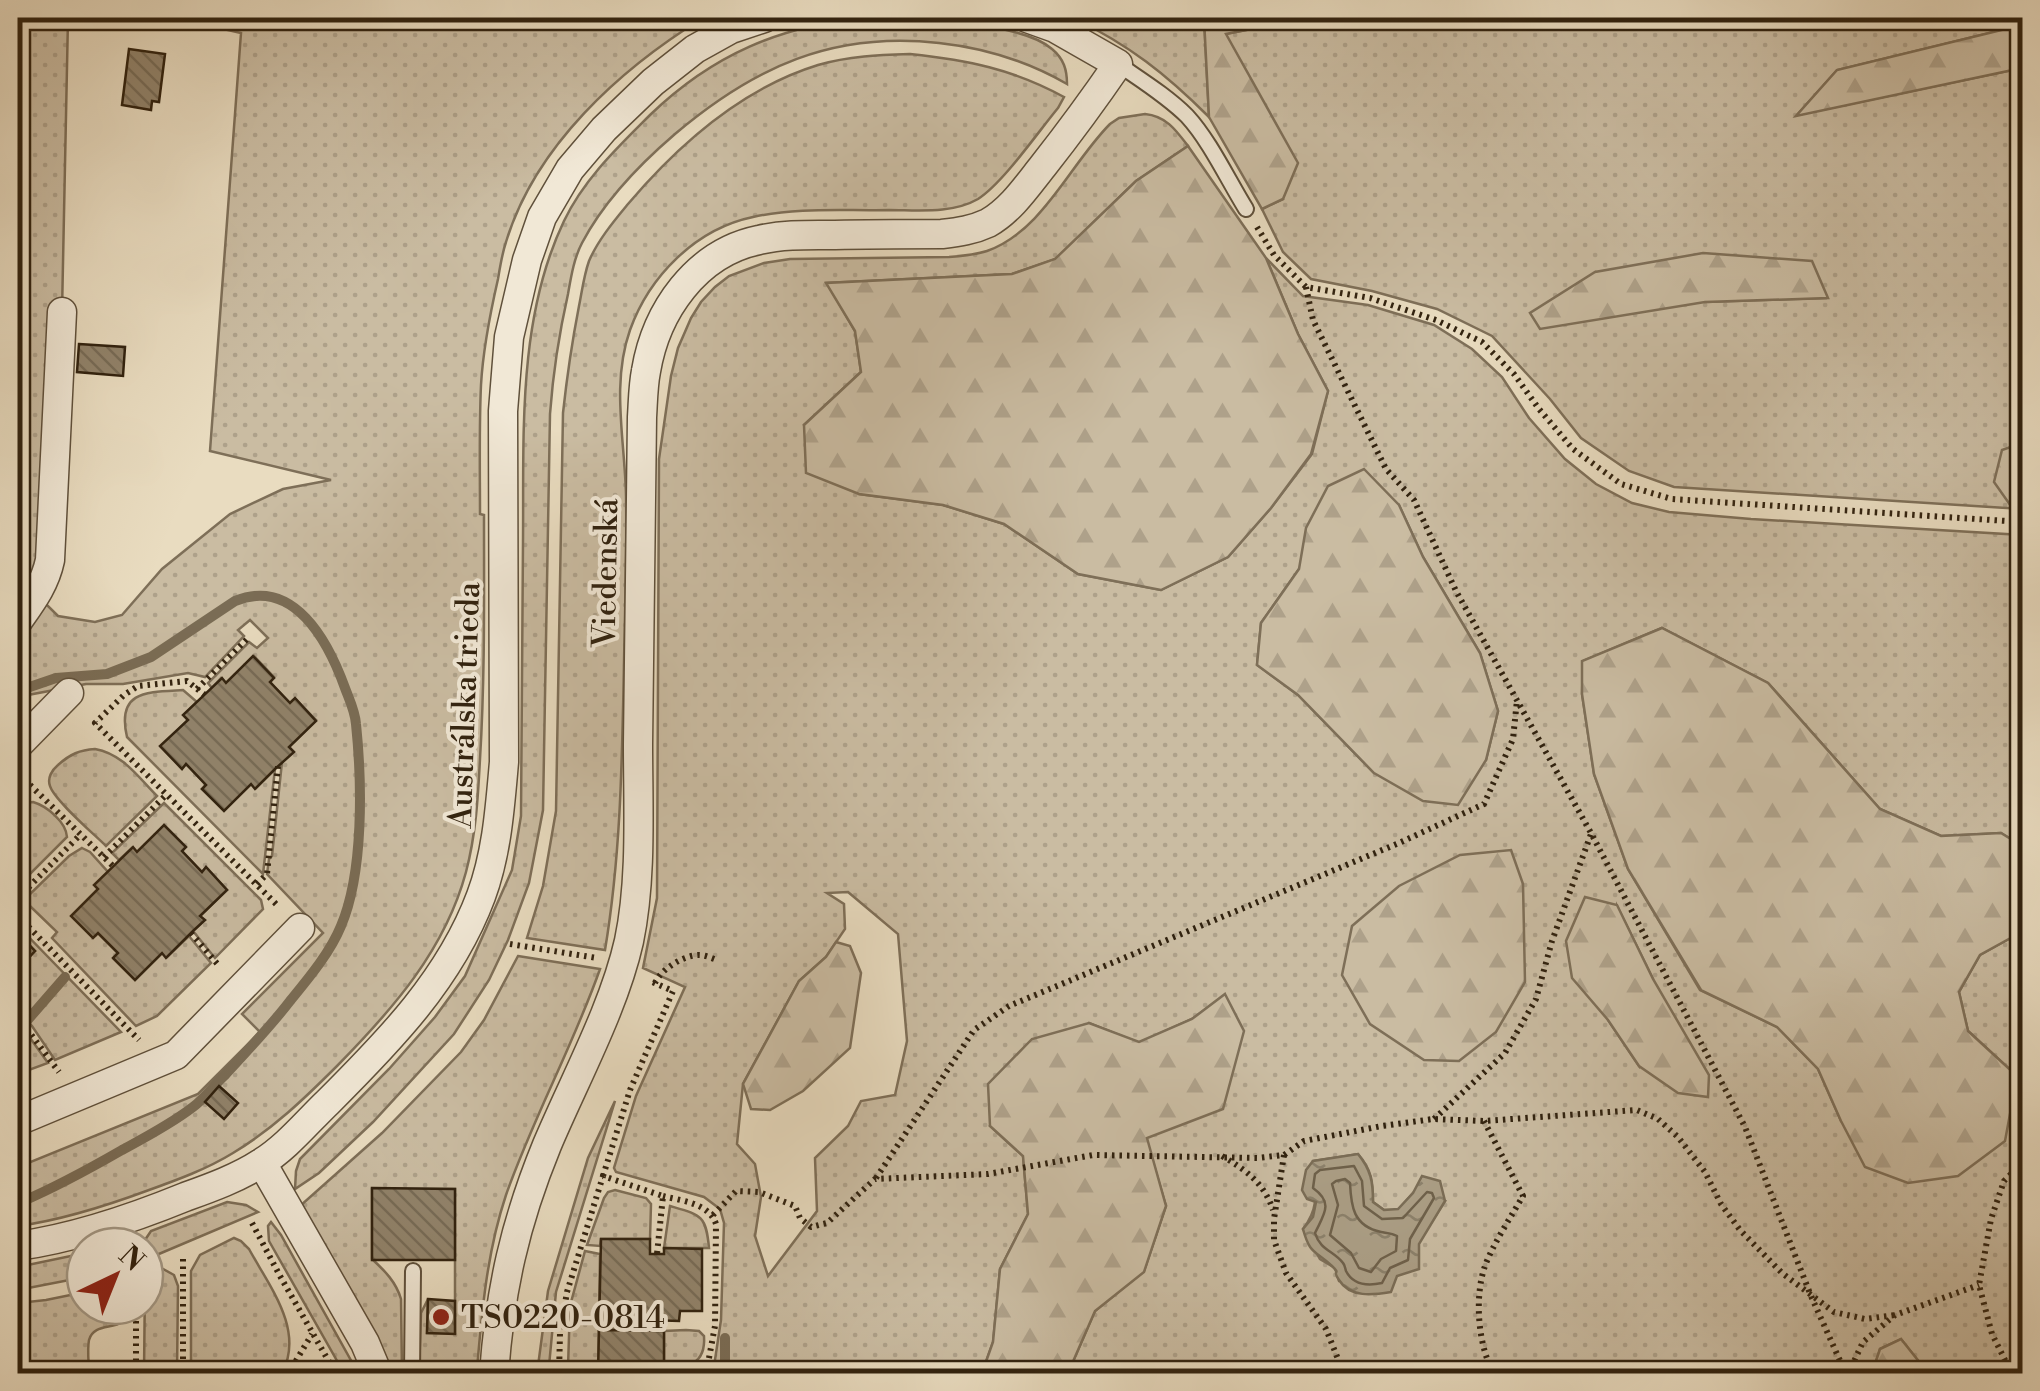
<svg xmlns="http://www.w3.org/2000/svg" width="2040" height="1391" font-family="'Libre Bodoni',serif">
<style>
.grass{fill:url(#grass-dots);stroke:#7e6f58;stroke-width:2.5;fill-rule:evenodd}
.forest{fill:url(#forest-firs);stroke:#7e6f58;stroke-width:2.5}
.water{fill:url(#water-ripples);stroke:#7a6c55;stroke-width:2.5}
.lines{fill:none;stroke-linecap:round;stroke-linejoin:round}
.shore{stroke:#6e604a;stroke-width:2.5}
.stream{stroke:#7a6c55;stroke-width:10}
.building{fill:url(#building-back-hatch);stroke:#31220f;stroke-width:2.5}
.lane-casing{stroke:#5f503b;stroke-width:18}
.street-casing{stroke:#5f503b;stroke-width:31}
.path{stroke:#31220f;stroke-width:6;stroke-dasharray:2.5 5;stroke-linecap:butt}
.lane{stroke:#f1e8d6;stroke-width:14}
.street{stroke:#f1e8d6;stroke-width:28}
.poi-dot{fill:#8f2418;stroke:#f1e8d6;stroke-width:4}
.labels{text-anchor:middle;stroke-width:8;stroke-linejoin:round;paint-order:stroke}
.street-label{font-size:32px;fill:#31220f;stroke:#f1e8d6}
.poi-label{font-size:32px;fill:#31220f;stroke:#f1e8d6;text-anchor:start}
</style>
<defs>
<pattern id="grass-dots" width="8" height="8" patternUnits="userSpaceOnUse" patternTransform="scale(2.5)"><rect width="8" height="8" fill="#cabca2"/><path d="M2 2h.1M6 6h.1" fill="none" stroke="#aea18a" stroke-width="1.8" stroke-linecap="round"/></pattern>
<pattern id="forest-firs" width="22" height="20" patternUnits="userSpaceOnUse" patternTransform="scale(2.5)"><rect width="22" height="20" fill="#cabca2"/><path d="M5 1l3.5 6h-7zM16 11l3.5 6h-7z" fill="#aea18a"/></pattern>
<pattern id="water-ripples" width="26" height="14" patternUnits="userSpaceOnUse" patternTransform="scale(2.5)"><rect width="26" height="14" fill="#aa9d84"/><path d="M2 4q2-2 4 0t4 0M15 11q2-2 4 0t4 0" fill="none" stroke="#8b806a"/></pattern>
<pattern id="building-back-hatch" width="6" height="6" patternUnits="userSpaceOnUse" patternTransform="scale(2.5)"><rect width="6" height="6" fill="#91836b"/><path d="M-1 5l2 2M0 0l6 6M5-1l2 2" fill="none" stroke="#776b56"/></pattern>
</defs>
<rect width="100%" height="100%" fill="#e9dcc0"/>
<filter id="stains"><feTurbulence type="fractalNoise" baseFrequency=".002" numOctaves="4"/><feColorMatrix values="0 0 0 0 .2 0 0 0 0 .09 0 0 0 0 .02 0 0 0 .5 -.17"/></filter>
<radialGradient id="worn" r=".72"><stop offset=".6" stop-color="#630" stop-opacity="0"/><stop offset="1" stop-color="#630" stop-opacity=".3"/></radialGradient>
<!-- grass -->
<g class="grass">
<path d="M18,18H68L62,312L50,560L18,621Z"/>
<path d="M175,18H703C620,69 535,146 506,242C502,254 500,267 498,279C490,314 483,349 481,385C479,428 480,471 480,514L484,515C484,596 485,677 480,759C478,797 476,834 466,872C445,950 393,1009 337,1066C305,1098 273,1129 233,1153C207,1169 177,1180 149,1190C106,1206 63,1220 18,1226V1167L198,1094L260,1032L242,1014L323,933L267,874L269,859L272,856L282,762L293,752L289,747L316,720L295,699L290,703L270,682L274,677L254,656L226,683L221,678L212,688L208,683L249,642L257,648L268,638L250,620L238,630L244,636L205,677L188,673L123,684H86L28,695L18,702V629L42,600L58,616L95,622L122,615L162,569L230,514L283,489L331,480L210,451L241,33Z"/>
<path d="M867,18C910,18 1020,21 1052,49C1064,59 1067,70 1067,84C1027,61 985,48 939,43C833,31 754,67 675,134C640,164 604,201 582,243C574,258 571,277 568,294C559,334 553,373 550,414L543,810L529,883L508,940L489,980L454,1034L373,1122L319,1173L295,1189L296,1171L300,1159L389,1069L435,1017L465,976L512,870L521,816C522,724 523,633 523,542C524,436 517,319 564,221C584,179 618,147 650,115C712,55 781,25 867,18Z"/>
<path d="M1074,18H1204L1209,117C1165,73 1130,46 1074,18Z"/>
<path d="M1308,18H2022V25L1837,70L1797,115L2022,68V509L1674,487L1629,471L1581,438L1550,399L1492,336L1437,309L1372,291L1311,279L1283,252L1262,209L1283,199L1225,34ZM1595,272L1827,298L1705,302Z"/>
<path d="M910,54C967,60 1013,69 1064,97L1058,108C1038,132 1003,183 978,199C952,214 918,210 889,210C844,211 797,207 753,217C695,229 649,277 630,330C611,384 625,441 626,496C627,551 625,607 624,663C622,760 621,854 605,950L527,938L543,886L556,811L563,413C567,376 572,342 579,306C582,291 584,275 589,261C598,240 614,221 628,204C678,145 743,88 818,65C849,56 879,55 910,54Z"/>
<path d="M1145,114C1166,116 1176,130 1188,146L1136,181L1056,259L1012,274L827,283L855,331L861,372L804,425L859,494L943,505L1004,524L1078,574L1161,590L1228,557L1271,508L1312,454L1328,391L1298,334L1266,258L1303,296L1368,305L1434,325L1472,349L1502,377L1529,418L1565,459L1596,484L1632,503L1669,512L1751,519L2022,535V846L2001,833L1941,836L1880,809L1768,683L1662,628L1583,661L1582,694L1594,774L1628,869L1700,990L1777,1027L1818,1069L1841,1121L2017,1076L1968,1031L1959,992L1980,955L2016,935L2022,937V1373H1928L1901,1339L1880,1349L1872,1374L1068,1373L1095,1311L1144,1271L1166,1206L1146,1138L1225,995L1192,1019L1139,1043L1089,1023L990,1126L1023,1156L1028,1214L1000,1269L993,1342L982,1373L825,1374L820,1369L804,1374L713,1373L721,1320L724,1223L720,1209L704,1197L616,1172L614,1168L636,1096L685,987L643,968L657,898L659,459L671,376L678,348L691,318L701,302L715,287L729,276L764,263L790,259L949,257C962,256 975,255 987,251C1043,231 1070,164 1110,124L1119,118ZM1399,505L1423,557L1480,653L1498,711L1486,760L1374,773L1298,695L1257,665L1261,623L1299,569ZM848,892L898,934L907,1041L895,1095L861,1101L848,1126L815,1158L817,1211L768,1276L755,1236L761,1197L755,1164L737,1144L743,1084L799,981L826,957L845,929L844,904L827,893ZM1617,906L1653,979L1639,1066L1608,1020ZM1358,1154C1372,1170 1373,1182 1373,1202L1384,1210H1398L1413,1193L1445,1201L1397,1276L1339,1281L1335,1268L1320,1259L1303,1229C1321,1206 1315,1188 1313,1161Z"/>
<path d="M183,690L197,702L184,715L188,720L161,747L182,768L186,764L206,785L202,789L224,810L251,784L256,788L275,769L263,874L127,737C116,690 148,692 183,690Z"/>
<path d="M95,749C123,754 138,777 157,796L106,846C95,835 54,800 50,786C47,778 52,770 58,765C70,754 80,750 95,749Z"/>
<path d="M33,802C47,806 66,822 67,837L18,886V808L25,803Z"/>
<path d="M164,803L261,900L263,909L215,958L193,931L204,920L200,916L227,890L206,868L202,872L182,851L164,826L137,852L132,848L119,860L112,853Z"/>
<path d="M82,848L90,852L108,872L98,889L93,937L98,933L118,953L114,959L135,980L162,953L167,957L189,936L211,963L157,1016L136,1026L52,938L57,932L31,907L25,912L24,903L26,898L69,856Z"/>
<path d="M18,926L121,1032L55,1060L32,1026L18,1011V969L35,951L18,933Z"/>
<path d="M518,956L600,969C573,1046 533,1118 506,1195C487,1252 482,1310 477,1369H447V1373H419L421,1313L428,1299L427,1333H455V1189H372V1259C385,1271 396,1282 401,1299L402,1373H390L300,1206L382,1133L461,1052L484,1020Z"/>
<path d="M18,1021L48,1063L18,1074Z"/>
<path d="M615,1101L556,1292L549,1366H538L548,1291L588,1158Z"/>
<path d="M615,1190L646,1198L651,1204L650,1239H601L600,1246L587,1245L604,1198L608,1192Z"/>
<path d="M227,1202L246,1205L258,1212L147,1259L145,1258V1240L151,1231Z"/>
<path d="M670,1206C701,1215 706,1215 709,1248H664Z"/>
<path d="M271,1222L281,1235L358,1373H344L269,1241L268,1226Z"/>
<path d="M234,1238L241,1241L249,1249C269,1286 305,1330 282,1373H191V1271L200,1255Z"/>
<path d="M585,1251L600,1254L598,1373H571L568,1367L570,1306Z"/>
<path d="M85,1253V1277L18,1290V1267Z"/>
<path d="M156,1269H163L174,1275L178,1286L177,1373H144L145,1281Z"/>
<path d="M85,1292V1306L128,1307C128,1336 95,1318 89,1340C87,1350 89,1364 89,1373H18V1303L46,1300Z"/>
<path d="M686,1330L699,1331L704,1336C706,1365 687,1368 664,1368V1331Z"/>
</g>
<!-- forest -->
<g class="forest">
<path d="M1204,18H1308L1226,34L1298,163L1283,199L1262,209L1209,117Z"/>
<path d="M2022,25V68L1796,116L1837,70Z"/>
<path d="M1188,146L1266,258L1298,334L1328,391L1311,454L1271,508L1228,557L1161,590L1078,574L1004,524L943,505L859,494L806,473L804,425L861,372L855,331L826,283L1012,274L1055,259L1136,181Z"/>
<path d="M1703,253L1812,261L1828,298L1705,302L1540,329L1530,313L1595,272Z"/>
<path d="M2022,443V509H2013L1994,482L2002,450Z"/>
<path d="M1364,469L1399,505L1423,557L1480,653L1498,711L1486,760L1458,805L1423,801L1374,773L1298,695L1257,665L1261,623L1299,569L1306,528L1328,486Z"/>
<path d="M1662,628L1768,683L1880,809L1941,836L2001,833L2022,846V937L2016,935L1980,955L1959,992L1968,1031L2017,1076L2005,1141L1958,1176L1908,1183L1865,1167L1841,1121L1818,1069L1777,1027L1701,990L1628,869L1594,774L1582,694V661Z"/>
<path d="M1511,850L1523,884L1525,982L1496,1032L1459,1061L1424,1060L1370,1024L1342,975L1352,926L1399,886L1460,855Z"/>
<path d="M1585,897L1617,905L1653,979L1709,1075L1708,1097L1678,1093L1639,1066L1608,1020L1572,978L1566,941Z"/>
<path d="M836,942L850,946L861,973L850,1048L803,1091L770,1110L751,1109L743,1084L799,981L826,957Z"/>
<path d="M1225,994L1244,1031L1223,1109L1147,1138L1166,1206L1144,1272L1095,1311L1068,1373H982L993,1342L1000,1269L1028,1214L1023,1156L990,1126L988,1084L1032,1039L1089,1023L1139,1042L1192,1019Z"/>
<path d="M1901,1339L1928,1373H1872L1880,1349Z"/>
</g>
<!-- water -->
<path class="water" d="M1358,1154C1371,1170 1373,1182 1373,1202L1384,1210L1398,1209L1413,1193L1422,1176L1440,1181L1445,1201L1419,1244V1269L1397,1276L1391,1292C1373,1295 1350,1298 1339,1280C1331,1268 1342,1276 1332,1266C1315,1250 1310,1255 1303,1229L1313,1217L1316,1202L1307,1199L1302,1190L1306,1170L1313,1161Z"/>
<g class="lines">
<!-- shore -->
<g class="shore">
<path d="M1354,1166L1362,1181L1364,1206L1382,1219L1403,1218L1427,1192L1432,1193L1434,1198L1410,1239L1408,1260L1390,1268L1382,1283C1368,1286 1353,1285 1346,1271C1345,1268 1345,1265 1343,1263C1334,1251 1320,1250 1315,1233C1324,1214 1334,1203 1313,1188L1315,1174L1320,1170Z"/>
<path d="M1345,1179L1350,1183C1351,1206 1353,1226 1381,1232C1386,1233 1392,1233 1397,1236L1396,1251L1381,1259L1371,1272L1359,1268L1351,1253L1330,1235L1338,1205L1332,1184L1336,1181Z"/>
</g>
<!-- stream -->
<g class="stream">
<path d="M18,691L56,678L107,674L151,657L235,601C294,577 328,641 345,688C349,699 355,711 356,724C362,782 364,872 341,926C330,953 308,979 290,1001C270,1027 247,1051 225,1075C214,1085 205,1098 193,1107C171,1124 146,1137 122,1150C89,1169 56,1187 21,1202"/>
<path d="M18,1031L65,977"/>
<path d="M725,1338V1374"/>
</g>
</g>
<!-- building -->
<g class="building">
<path d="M129,49L165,54L159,102L152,101L151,110L122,105Z"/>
<path d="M79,344L125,347L123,376L77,372Z"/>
<path d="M253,656L274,678L270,682L290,703L295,698L316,721L289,747L294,752L275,769L255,789L251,784L224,811L202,789L206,785L186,764L182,769L160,746L188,720L183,715L222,678L226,683Z"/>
<path d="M164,825L186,847L182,851L202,872L206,867L227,890L200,916L205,920L193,931L166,958L162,953L135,980L113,958L118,953L98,933L93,938L71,916L98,889L94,885L133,847L137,852Z"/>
<path d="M18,933L35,951L18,969Z"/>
<path d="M219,1086L238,1103L224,1119L205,1102Z"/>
<path d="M372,1188L455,1189V1260H372Z"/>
<path d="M601,1239H650V1254H664V1248L702,1249V1311H680L679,1321L648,1320V1330H599Z"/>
<path d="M428,1299L455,1301V1334L427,1333Z"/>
<path d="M599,1330L664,1331V1368H680V1374H598Z"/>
</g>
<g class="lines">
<defs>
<g id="lane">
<path d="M1118,64C1141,80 1167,96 1187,116C1210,141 1228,180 1246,209"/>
<path d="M412,1374L413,1271"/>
</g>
<g id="street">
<path d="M18,621C32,601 45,584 50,560L62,312"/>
<path d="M18,745L69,693"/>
<path d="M18,1121L176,1055L300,928"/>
<path d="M262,1163L365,1343L378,1374"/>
<path d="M18,1246C75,1238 131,1219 185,1197C210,1188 238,1178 261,1163C286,1148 307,1122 328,1102C389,1041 450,979 481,896C497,853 500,807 504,762L503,411L509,337L527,260L542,217L570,169L604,129L653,82L695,49L731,29L764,18"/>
<path d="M494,1374C500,1290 515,1223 547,1145C574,1081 614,1008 629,941C642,879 638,807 638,744C640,635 641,526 642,417C643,402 643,386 646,371C656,311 696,253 759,240C784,234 809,235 835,235C871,234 906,234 942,234C959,232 973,230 988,223C1011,210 1027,186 1043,166C1069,133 1094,99 1118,64L1055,28L1027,18"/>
</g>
</defs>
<!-- lane casing -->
<use href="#lane" class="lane-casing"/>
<!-- street casing -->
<use href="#street" class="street-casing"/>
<!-- path -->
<g class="path">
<path d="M1879,18H1911"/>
<path d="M1104,20L1168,18"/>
<path d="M1257,227L1274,255L1306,287L1370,298L1436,320L1482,342L1514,374L1539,409L1573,449L1621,484L1672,499L2022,522"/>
<path d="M1306,287L1313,320L1386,469L1414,500L1456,591L1591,833L1745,1127L1811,1296L1846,1374"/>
<path d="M197,689L247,639"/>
<path d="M205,695L187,681L138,686L124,695L95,723L279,907"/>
<path d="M30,785L113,866"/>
<path d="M104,857L167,794"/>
<path d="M257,884L267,874L278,766"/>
<path d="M18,898L80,835"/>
<path d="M18,916L139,1040"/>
<path d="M191,933L220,967"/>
<path d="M510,944L597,958"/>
<path d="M655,983C661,969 684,955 699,955C705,955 711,958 717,960"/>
<path d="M18,1017L59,1072"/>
<path d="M1434,1119L1505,1053L1536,999L1552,941L1591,834"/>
<path d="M1484,1121L1523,1196C1512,1215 1492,1246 1485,1266C1474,1297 1478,1346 1494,1374"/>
<path d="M1284,1155L1274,1219V1240L1286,1273L1326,1329L1344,1374"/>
<path d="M1222,1156C1246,1170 1264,1183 1273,1210"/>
<path d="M603,1176L630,1090L673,991L650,981"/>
<path d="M876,1178L974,1030L1009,1006L1399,843L1484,804L1513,739L1517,700"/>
<path d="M663,1196C682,1201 709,1203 716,1224L715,1326L706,1374"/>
<path d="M713,1215L736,1191L759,1192L795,1206L800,1218L811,1227L827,1223L875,1179L988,1174L1093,1155L1257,1158L1284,1155L1304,1141L1382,1126L1433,1119L1484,1121L1637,1110L1658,1119L1678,1137L1705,1172L1721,1204L1740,1230L1782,1273L1834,1312L1865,1319L1895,1315"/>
<path d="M252,1223L280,1276L336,1374"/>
<path d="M136,1306V1374"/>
<path d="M183,1374V1256"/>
<path d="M288,1374L312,1334"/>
<path d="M559,1374L560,1333L567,1292L603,1176L663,1196L657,1254"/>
<path d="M1848,1374L1863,1342L1895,1315L1979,1285"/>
<path d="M2012,1374L1992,1334L1979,1285L1991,1219L2004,1181L2022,1163"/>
</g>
<!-- lane -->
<use href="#lane" class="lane"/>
<!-- street -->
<use href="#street" class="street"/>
</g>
<!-- markers -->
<circle class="poi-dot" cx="441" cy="1317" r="10"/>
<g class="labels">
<!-- street labels -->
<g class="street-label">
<text transform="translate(605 573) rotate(-89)" y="11">Viedenská</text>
<text transform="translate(464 705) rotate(-88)" y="11">Austrálska trieda</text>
</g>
<!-- poi labels -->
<g class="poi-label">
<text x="461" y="1328">TS0220-0814</text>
</g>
</g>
<!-- margin -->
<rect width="2040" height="1391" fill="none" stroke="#e9dcc0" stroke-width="60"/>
<rect x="20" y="20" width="2000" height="1351" fill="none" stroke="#31220f" stroke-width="5"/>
<rect x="30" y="30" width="1980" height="1331" fill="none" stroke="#31220f" stroke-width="2.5"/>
<!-- north arrow -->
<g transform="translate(115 1276) rotate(43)"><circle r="48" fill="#f1e8d6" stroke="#a49986" stroke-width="2.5"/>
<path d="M0-8L18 38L0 25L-18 38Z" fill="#8f2418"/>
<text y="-15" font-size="28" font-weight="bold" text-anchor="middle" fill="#31220f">N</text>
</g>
<rect width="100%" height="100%" filter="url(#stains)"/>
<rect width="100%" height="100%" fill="url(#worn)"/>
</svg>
